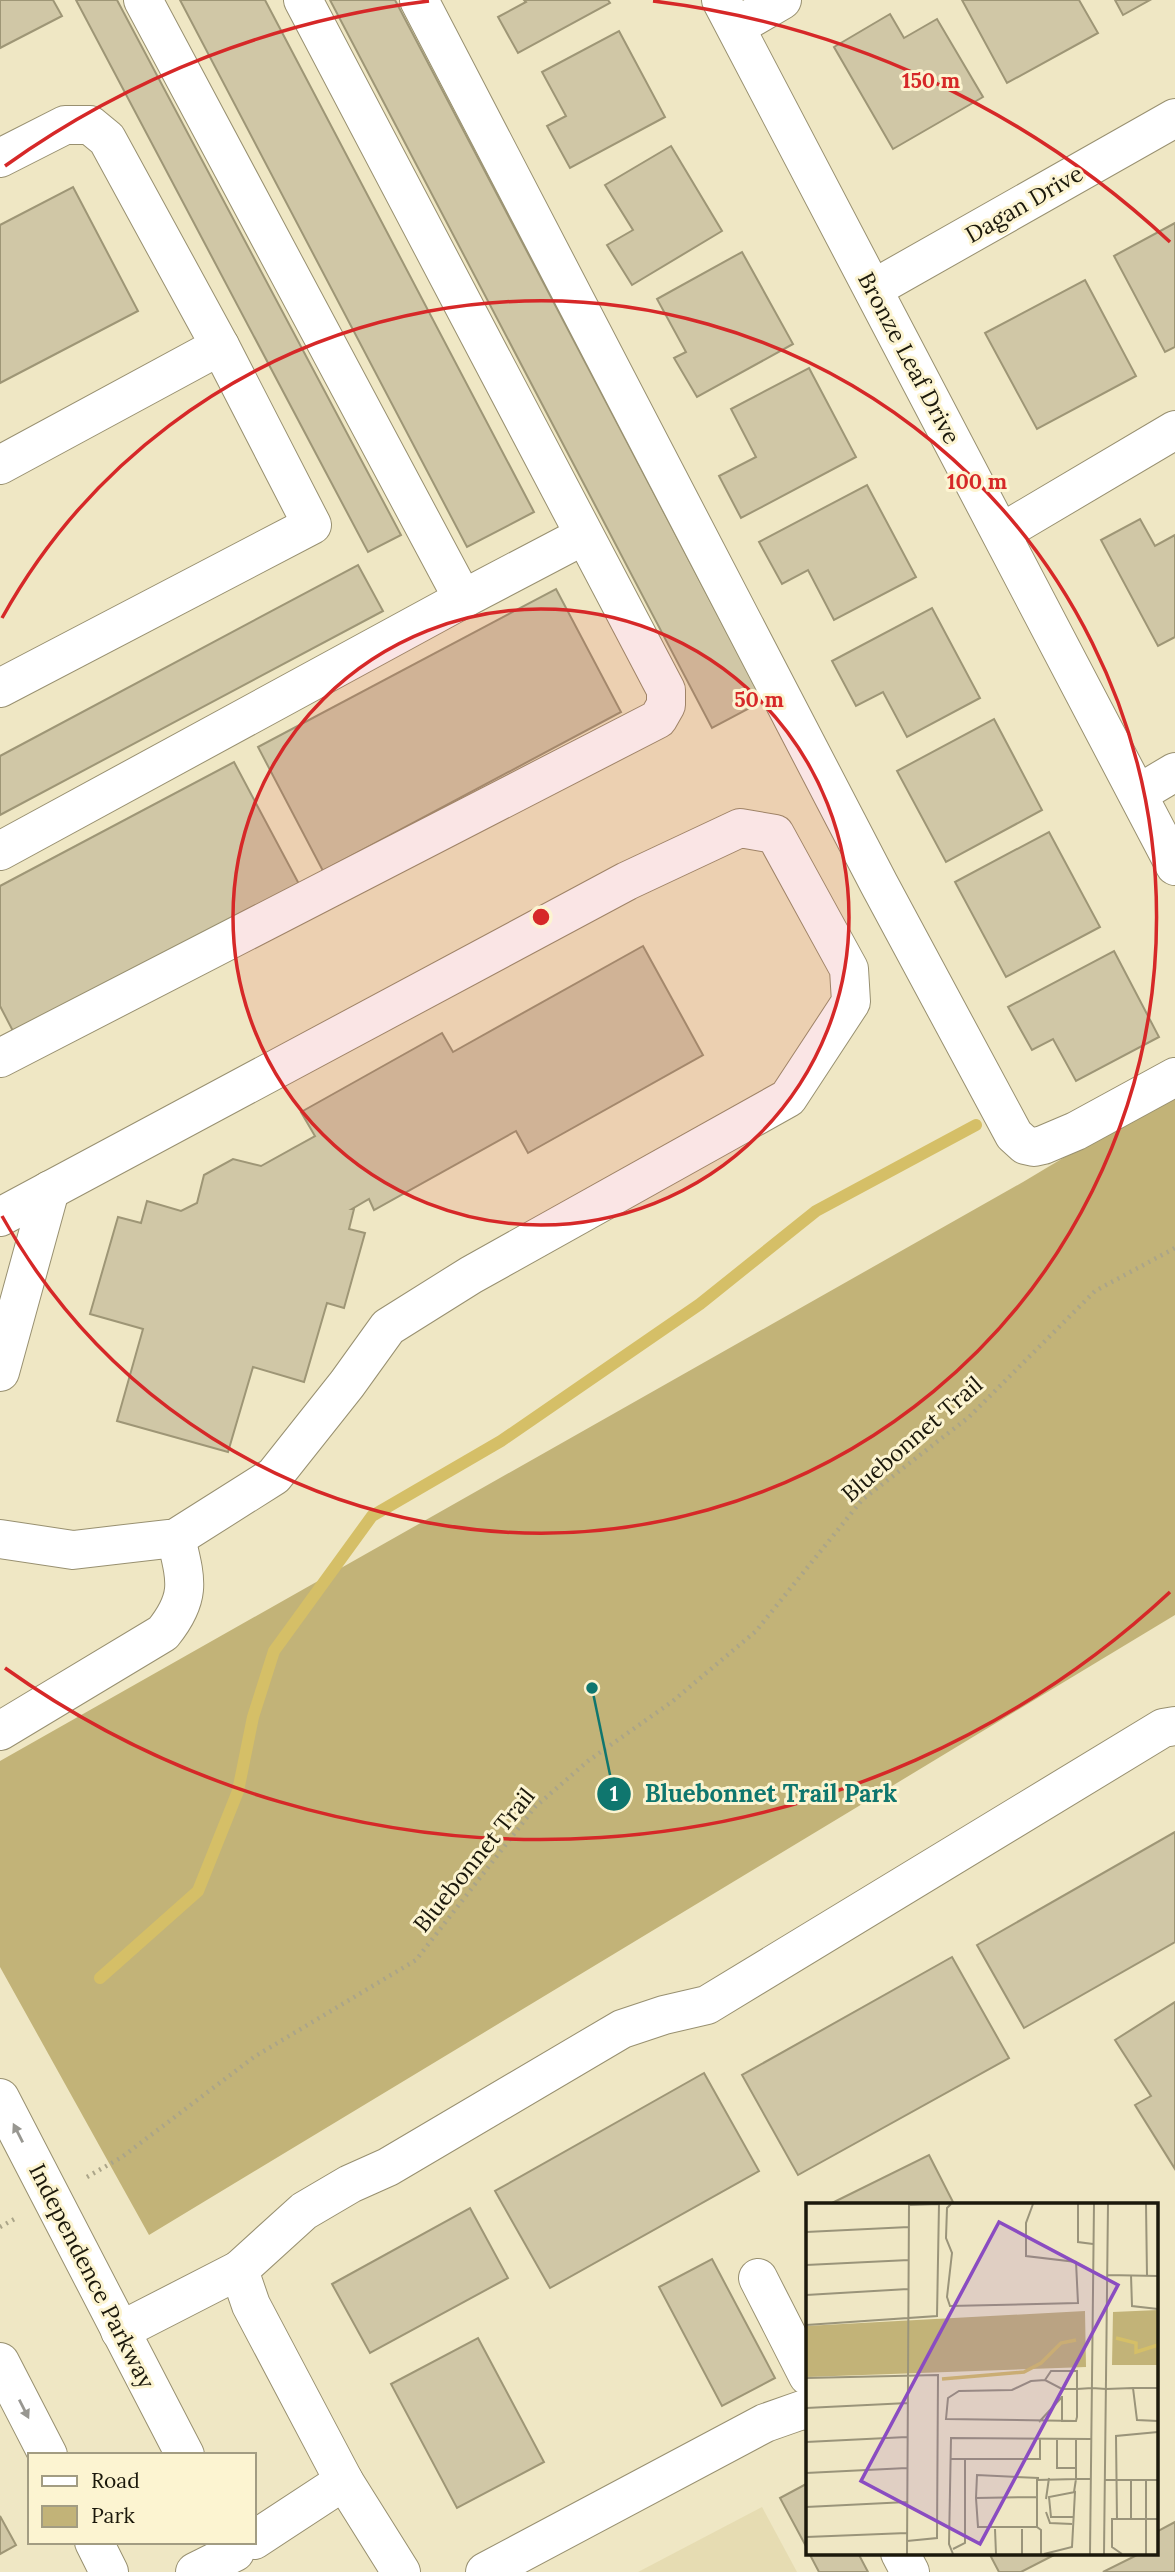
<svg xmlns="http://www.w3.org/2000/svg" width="1175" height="2572" font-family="Lora,serif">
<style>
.built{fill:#e6dcb2}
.green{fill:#c2b378}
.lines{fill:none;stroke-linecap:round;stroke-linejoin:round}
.stream{stroke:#d5bf67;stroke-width:12}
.building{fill:#d0c7a6;stroke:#9e9676;stroke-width:2}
.minor-casing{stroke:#989070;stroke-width:40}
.major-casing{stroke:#989070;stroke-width:40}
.path{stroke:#aba589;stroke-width:4.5;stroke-dasharray:2 5;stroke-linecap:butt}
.minor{stroke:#fff;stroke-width:38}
.major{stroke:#fff;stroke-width:38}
.oneway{fill:#989791}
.ring{fill:none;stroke:#d62828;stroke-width:3.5}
.labels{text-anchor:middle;stroke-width:6;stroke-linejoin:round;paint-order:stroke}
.street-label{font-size:23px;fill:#1b180b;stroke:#fcf4d1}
.inset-river{fill:none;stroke:#d5bf67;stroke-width:3.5}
.inset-road{fill:none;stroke:#9a947a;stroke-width:2}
.view{fill:#8a4cc1;fill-opacity:0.15;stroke:#8a4cc1;stroke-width:3.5}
.inset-edge{fill:none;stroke:#1b180b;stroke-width:3.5}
.centre{fill:#d62828;stroke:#fcf4d1;stroke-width:3.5}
.ring-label{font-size:21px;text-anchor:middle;font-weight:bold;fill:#d62828;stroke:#fcf4d1;stroke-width:6;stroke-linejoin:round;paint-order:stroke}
.leader{fill:none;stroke:#0f766e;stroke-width:2.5}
.callout-dot{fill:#0f766e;stroke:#fcf4d1;stroke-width:2.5}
.mark-label{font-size:21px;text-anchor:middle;font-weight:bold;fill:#fff}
.callout-label{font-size:24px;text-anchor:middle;font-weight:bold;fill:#0f766e;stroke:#fcf4d1;stroke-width:6;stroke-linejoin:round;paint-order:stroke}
</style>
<rect width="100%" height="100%" fill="#efe7c4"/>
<!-- built -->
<path class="built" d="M762,2507L797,2572H638Z"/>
<!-- green -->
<path class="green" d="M1175,1091V1615L149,2235L0,1967V1761L1023,1182Z"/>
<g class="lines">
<!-- stream -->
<path class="stream" d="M100,1978L198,1891L238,1791L253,1717L274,1651L372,1516L501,1441L700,1304L816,1211L976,1125"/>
</g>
<!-- building -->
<g class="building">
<path d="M0,0H53L62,16L0,48Z"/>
<path d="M76,0H117L401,535L368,552Z"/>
<path d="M180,0H265L534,512L467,547Z"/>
<path d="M330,0H395L763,701L712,728Z"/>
<path d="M524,0H608L610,3L518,53L498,17L526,2Z"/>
<path d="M962,0H1079L1098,33L1007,83Z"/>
<path d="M1115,0H1150L1123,15Z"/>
<path d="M890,14L904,38L937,19L983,97L893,149L834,47Z"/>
<path d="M619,31L665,117L570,168L547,126L566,116L542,72Z"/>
<path d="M671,146L722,231L632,285L607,245L633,230L605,185Z"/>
<path d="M73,187L138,311L0,383V225Z"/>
<path d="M1175,223V347L1165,352L1114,256Z"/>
<path d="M742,252L793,344L697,397L674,358L686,352L657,299Z"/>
<path d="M1085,280L1136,376L1037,429L985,333Z"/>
<path d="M809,368L856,457L741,518L719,476L756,457L731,409Z"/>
<path d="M867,485L916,577L834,620L808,570L782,584L759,542Z"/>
<path d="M1140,519L1155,546L1175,535V637L1158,646L1101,540Z"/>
<path d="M358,565L383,611L0,815V756Z"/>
<path d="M556,589L621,712L323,871L258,747Z"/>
<path d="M932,608L980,698L907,737L883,692L856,706L832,661Z"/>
<path d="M994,719L1042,810L946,862L897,771Z"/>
<path d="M234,762L299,884L15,1035L0,1006V886Z"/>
<path d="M1049,832L1100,927L1006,977L955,882Z"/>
<path d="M643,946L703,1055L528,1153L516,1131L374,1210L369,1199L352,1209H354L349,1229L365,1233L344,1308L327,1303L304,1382L253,1367L228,1452L117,1421L143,1329L90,1314L118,1217L141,1223L147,1201L181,1211L197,1203L204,1175L233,1159L261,1166L315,1136L301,1112L442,1033L453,1052Z"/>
<path d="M1114,951L1159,1037L1076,1081L1053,1039L1032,1050L1008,1007Z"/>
<path d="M1175,1832V1942L1024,2028L977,1945Z"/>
<path d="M952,1957L1009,2058L798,2175L742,2075Z"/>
<path d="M1175,2002V2169L1135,2105L1151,2096L1115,2040Z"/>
<path d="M704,2073L759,2171L550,2288L495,2191Z"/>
<path d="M929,2155L954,2204H830Z"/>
<path d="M470,2208L508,2278L370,2353L332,2284Z"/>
<path d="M712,2259L775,2378L722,2406L659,2287Z"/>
<path d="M478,2338L544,2462L457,2508L391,2384Z"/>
<path d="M808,2483V2550L780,2498Z"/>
<path d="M0,2516L16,2545L0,2554Z"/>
<path d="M1175,2522V2572H1103L1141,2553H1156V2532Z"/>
<path d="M809,2553H858L868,2572H819Z"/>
<path d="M989,2553H1058L1021,2572H999Z"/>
</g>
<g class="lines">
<defs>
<g id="minor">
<path d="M143,0L463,599L583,536"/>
<path d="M419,0L879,884L1014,1135L1025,1145L1034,1147L1043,1145L1076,1131L1175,1077"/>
<path d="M721,0L1175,866"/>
<path d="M736,27L782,0"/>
<path d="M0,158L65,125H90L107,139L220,346L0,465"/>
<path d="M873,289L1175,118"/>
<path d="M1001,533L1175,430"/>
<path d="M0,688L312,525L220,346"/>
<path d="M1138,794L1175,772"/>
<path d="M0,851L463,599"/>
<path d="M0,1058L658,719L666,705V690L303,0"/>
<path d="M0,1217L627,881L740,828L775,834L849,969L851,1002L788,1098L471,1275L388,1327L347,1384L274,1476L176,1538L73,1550L0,1539"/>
<path d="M0,1372L50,1190"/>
<path d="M0,1731L163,1633C192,1597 186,1580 176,1538"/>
<path d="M758,2278L808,2376"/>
<path d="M120,2331L239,2270"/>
<path d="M254,2540L344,2481"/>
<path d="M900,2553L910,2572"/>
<path d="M401,2572L344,2481L251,2305L239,2270L304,2211L350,2184L388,2167L622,2029L664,2015L707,2005L1163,1728L1175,1726"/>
<path d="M485,2572L765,2423L802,2410L808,2411"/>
</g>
<g id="major">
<path d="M0,2098L185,2455"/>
<path d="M0,2362L48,2455"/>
<path d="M94,2542L109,2572"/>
<path d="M195,2572L235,2552"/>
</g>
</defs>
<!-- minor casing -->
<use href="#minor" class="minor-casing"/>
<!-- major casing -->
<use href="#major" class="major-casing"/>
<!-- path -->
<g class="path">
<path d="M87,2177L122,2157L254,2057L416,1960L535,1807L588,1761L673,1701L756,1631L862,1500L969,1417L1095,1291L1175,1248"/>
<path d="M0,2227L18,2217"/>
</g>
<!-- minor -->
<use href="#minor" class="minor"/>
<!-- major -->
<use href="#major" class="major"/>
</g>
<!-- one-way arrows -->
<defs><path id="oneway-solid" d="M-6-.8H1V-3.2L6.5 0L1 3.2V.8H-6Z" transform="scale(1.75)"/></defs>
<g class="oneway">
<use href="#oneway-solid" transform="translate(18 2133) rotate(-117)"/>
<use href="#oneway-solid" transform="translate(24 2409) rotate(63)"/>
</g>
<!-- distance rings -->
<circle cx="541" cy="917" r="308" fill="#d62828" fill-opacity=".12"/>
<g class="ring">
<circle cx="541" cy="917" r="308"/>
<path d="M2 618A616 616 0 1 1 2 1216"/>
<path d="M1170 1592A923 923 0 0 1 5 1668M5 166A923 923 0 0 1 429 1M653 1A923 923 0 0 1 1170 242"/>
</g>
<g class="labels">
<!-- street labels -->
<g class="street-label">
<text transform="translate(1024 204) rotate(-30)" y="8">Dagan Drive</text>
<text transform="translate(909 358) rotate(62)" y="8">Bronze Leaf Drive</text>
<text transform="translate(912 1439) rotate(-41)" y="8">Bluebonnet Trail</text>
<text transform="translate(474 1860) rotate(-51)" y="8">Bluebonnet Trail</text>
<text transform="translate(92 2276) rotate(63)" y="8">Independence Parkway</text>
</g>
</g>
<!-- overview -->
<g transform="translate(806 2203)">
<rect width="352" height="352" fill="#efe7c4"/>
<path d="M352,107V162H306L307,109ZM279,108L280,164L0,174V123Z" fill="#c2b378"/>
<path class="inset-river" d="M310,135L330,140V149L352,142M136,176L218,169L235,160L255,140L270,137"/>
<path class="inset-road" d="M145,1L141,5L140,35L146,50L141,94L144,103L272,100L270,59L220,53V20L227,1M272,1V39L287,41M340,1L341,73M103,2L133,1M0,29L103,24M0,62L103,57M301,72L352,73M325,72L326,103L352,106M0,92L102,86M0,122L131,113L133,1M0,175L132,172L131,335L101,338M239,177L245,168H271V214L270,218L140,216L142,195L153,188L206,187L225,178L239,177L256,186H271L286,185L300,186L327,185H352M327,185L331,217L352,218M0,205L102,200M233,219L256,194M256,219V193M251,236V265H270M0,239L101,234M144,256H159V340L147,346M159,256H234V235M0,270L101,265M299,277H352M325,277V316M268,289L270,276H285M231,294L170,295L172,324H231V277L270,276V236M170,295L171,272L233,275M240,296L243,275M0,304L101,299M240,309L244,320L266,321M311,316H352M231,324L235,327V351M189,326L190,351M216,326V351M0,334L101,330M101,351L103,1M147,351L143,341L145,235L285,236M238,351L266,344L269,289L243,294L245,314H267M284,351L288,1M298,351L302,1M316,351L306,344V316H311L310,233L352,229M340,351V277"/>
<path class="view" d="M193,19L312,82L174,341L55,278Z"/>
<rect width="352" height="352" class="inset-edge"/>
</g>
<circle cx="541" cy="917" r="10" class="centre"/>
<g class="ring-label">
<text x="931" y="88">150 m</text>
<text x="977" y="489">100 m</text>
<text x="759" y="707">50 m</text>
</g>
<!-- callouts -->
<path class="leader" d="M592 1688L614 1794"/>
<g class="callout-dot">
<circle cx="592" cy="1688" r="7"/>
<circle cx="614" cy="1794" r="18"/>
</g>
<g class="mark-label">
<text x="614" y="1801">1</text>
</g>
<g class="callout-label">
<text x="771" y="1802">Bluebonnet Trail Park</text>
</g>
<!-- legend -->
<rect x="28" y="2453" width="228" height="91" fill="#fcf4d1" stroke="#a29c82" stroke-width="2"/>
<rect x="42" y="2476" width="35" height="10" fill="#ffffff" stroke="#a29c82" stroke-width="2"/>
<text x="91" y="2488" font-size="21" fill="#1b180b">Road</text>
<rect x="42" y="2506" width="35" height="21" fill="#c2b378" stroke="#a29c82" stroke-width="2"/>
<text x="91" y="2523" font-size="21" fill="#1b180b">Park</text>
</svg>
